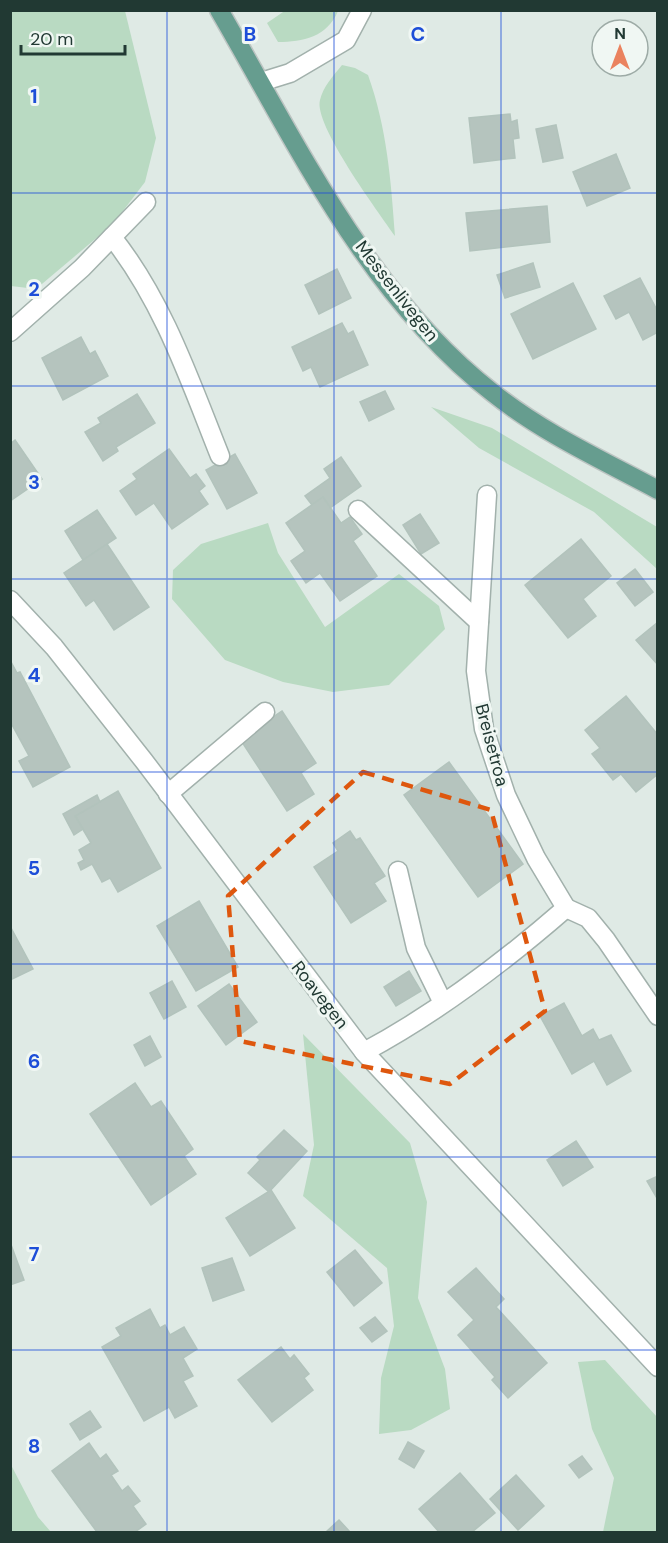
<svg xmlns="http://www.w3.org/2000/svg" width="668" height="1543" font-family="'DM Sans',sans-serif">
<style>
.green{fill:#b9dac2}
.building{fill:#b5c4be;stroke:#b2c3bc;stroke-width:1.5}
.lines{fill:none;stroke-linecap:round;stroke-linejoin:round}
.service-casing{stroke:#a2b1ac;stroke-width:21}
.minor-casing{stroke:#a2b1ac;stroke-width:21}
.primary-casing{stroke:#bcc4c2;stroke-width:21}
.service{stroke:#fff;stroke-width:18}
.minor{stroke:#fff;stroke-width:18}
.primary{stroke:#669d8f;stroke-width:18}
.marked{fill:none;stroke:#de570e;stroke-width:4.5;stroke-dasharray:12 8;stroke-linejoin:round}
.grid{fill:none;stroke:#1d4ed8;stroke-width:1.5;stroke-opacity:0.55}
.labels{text-anchor:middle;stroke-width:6;stroke-linejoin:round;paint-order:stroke}
.street-label{font-size:18px;fill:#213933;stroke:#f0f7f3}
.grid-label{font-size:20px;text-anchor:middle;font-weight:bold;fill:#1d4ed8;stroke:#f0f7f3;stroke-width:6;stroke-linejoin:round;paint-order:stroke}
</style>
<rect width="100%" height="100%" fill="#dfeae5"/>
<!-- green -->
<g class="green">
<path d="M286,10H338V11C327,37 303,42 278,42L267,23Z"/>
<path d="M11,11H125L156,138L145,182L113,224L36,289L11,286Z"/>
<path d="M342,65L355,68L368,75C387,128 391,180 395,236C379,213 313,124 320,100C323,87 333,76 342,65Z"/>
<path d="M431,407L492,428L657,527V569L594,512L479,448Z"/>
<path d="M268,523L278,553L325,627L399,574L439,606L445,629L389,685L333,692L283,682L225,660L172,599L173,570L201,544Z"/>
<path d="M303,1034L410,1143L427,1202L418,1298L445,1369L450,1409L411,1430L379,1434L381,1378L394,1326L387,1268L303,1196L314,1145Z"/>
<path d="M605,1360L657,1417V1532H603L614,1478L592,1429L578,1362Z"/>
<path d="M10,1463L38,1517L51,1532H11Z"/>
</g>
<!-- building -->
<g class="building">
<path d="M510,114L511,122L517,120L519,138L513,139L515,158L474,163L469,118Z"/>
<path d="M556,125L563,158L543,162L536,129Z"/>
<path d="M616,154L630,188L587,206L573,172Z"/>
<path d="M547,206L550,242L470,251L466,213Z"/>
<path d="M533,263L540,287L505,298L497,275Z"/>
<path d="M337,269L351,298L319,314L305,285Z"/>
<path d="M640,278L658,312V332L643,340L629,312L616,319L604,296Z"/>
<path d="M573,283L596,329L533,359L511,314Z"/>
<path d="M342,323L348,334L353,331L368,365L320,387L311,367L303,371L292,347Z"/>
<path d="M81,337L90,354L95,351L108,376L63,400L42,358Z"/>
<path d="M385,391L394,409L369,421L360,402Z"/>
<path d="M137,394L155,423L116,447L118,451L103,461L85,432L101,423L98,418Z"/>
<path d="M15,440L42,479L10,501V444Z"/>
<path d="M169,449L190,478L196,474L205,486L199,491L208,504L172,529L154,503L136,515L120,491L137,479L133,474Z"/>
<path d="M235,454L257,493L227,509L206,470Z"/>
<path d="M341,457L361,486L330,508L323,497L312,505L305,496L330,478L324,469Z"/>
<path d="M323,497L341,523L350,517L362,534L353,541L377,576L340,601L320,573L306,583L291,561L305,551L286,523Z"/>
<path d="M97,510L116,538L83,560L65,531Z"/>
<path d="M420,514L439,543L421,554L403,525Z"/>
<path d="M581,539L611,576L583,599L596,616L568,638L525,585Z"/>
<path d="M107,544L149,607L114,630L94,600L86,606L64,573Z"/>
<path d="M635,569L653,592L635,606L617,583Z"/>
<path d="M658,622V665L636,640Z"/>
<path d="M10,660L17,673L20,672L70,767L33,787L19,761L29,756L10,721Z"/>
<path d="M626,696L658,735V774L636,792L621,774L613,780L592,754L600,748L585,730Z"/>
<path d="M282,711L316,763L301,773L314,794L287,811L240,739Z"/>
<path d="M449,762L523,864L478,897L404,795Z"/>
<path d="M118,791L161,868L118,892L110,878L102,882L92,864L81,870L78,863L84,860L79,850L91,843L75,816Z"/>
<path d="M97,795L100,802L75,816L83,829L74,835L63,814Z"/>
<path d="M350,831L356,840L360,838L385,876L374,883L386,901L351,923L314,867L338,851L333,843Z"/>
<path d="M199,901L238,967L196,991L157,926Z"/>
<path d="M10,926L33,969L10,980Z"/>
<path d="M409,971L421,991L396,1006L384,987Z"/>
<path d="M172,981L186,1007L164,1019L150,993Z"/>
<path d="M229,984L257,1022L226,1045L198,1006Z"/>
<path d="M564,1003L582,1036L593,1029L599,1040L611,1035L631,1071L607,1085L594,1061L572,1074L540,1016Z"/>
<path d="M150,1036L161,1057L145,1066L134,1045Z"/>
<path d="M135,1083L151,1107L161,1101L193,1149L184,1156L196,1174L151,1205L90,1114Z"/>
<path d="M284,1130L307,1151L269,1192L248,1173L260,1160L257,1157Z"/>
<path d="M576,1141L593,1167L563,1186L547,1160Z"/>
<path d="M658,1176V1200L647,1181Z"/>
<path d="M271,1190L295,1228L250,1256L226,1218Z"/>
<path d="M10,1242L24,1280L10,1285Z"/>
<path d="M355,1250L382,1283L354,1306L327,1272Z"/>
<path d="M232,1258L244,1290L213,1301L202,1268Z"/>
<path d="M476,1268L504,1299L496,1307L547,1363L508,1398L492,1380L495,1377L458,1335L474,1320L448,1292Z"/>
<path d="M150,1309L160,1328L165,1325L170,1335L184,1327L197,1349L183,1358L193,1376L183,1381L197,1406L175,1418L169,1407L144,1421L102,1347L121,1336L116,1328Z"/>
<path d="M375,1317L387,1331L372,1342L360,1328Z"/>
<path d="M281,1347L290,1359L294,1355L309,1374L304,1378L313,1390L272,1422L238,1380Z"/>
<path d="M90,1411L101,1427L80,1440L70,1424Z"/>
<path d="M408,1442L424,1451L414,1468L399,1459Z"/>
<path d="M89,1443L100,1459L106,1454L118,1471L111,1475L122,1491L128,1486L140,1501L133,1506L146,1524L135,1532H97L52,1471Z"/>
<path d="M582,1456L592,1469L579,1478L569,1465Z"/>
<path d="M460,1473L495,1513L472,1532H439L419,1509Z"/>
<path d="M516,1475L544,1506L518,1530L490,1499Z"/>
<path d="M339,1520L350,1532H326Z"/>
</g>
<g class="lines">
<defs>
<g id="service">
<path d="M112,237C163,301 190,381 220,456"/>
<path d="M358,510L479,622"/>
<path d="M168,794L265,712"/>
<path d="M398,871L416,948L443,1003"/>
</g>
<g id="minor">
<path d="M261,82L290,73L346,40L362,10"/>
<path d="M10,332L82,268L146,202"/>
<path d="M10,600L54,647L144,761L364,1052L658,1367"/>
<path d="M566,908L588,918L606,940L658,1016"/>
<path d="M364,1052C437,1013 504,962 566,908L536,858L506,795L484,729L476,671L487,495"/>
</g>
<path id="primary" d="M219,10C297,144 368,296 493,393C543,433 602,460 658,490"/>
</defs>
<!-- service casing -->
<use href="#service" class="service-casing"/>
<!-- minor casing -->
<use href="#minor" class="minor-casing"/>
<!-- primary casing -->
<use href="#primary" class="primary-casing"/>
<!-- service -->
<use href="#service" class="service"/>
<!-- minor -->
<use href="#minor" class="minor"/>
<!-- primary -->
<use href="#primary" class="primary"/>
</g>
<!-- marked area -->
<path class="marked" d="M363,772L491,810L545,1011L450,1084L240,1041L228,896Z"/>
<!-- grid -->
<path class="grid" d="M167,10V1532M334,10V1532M501,10V1532M10,193H658M10,386H658M10,579H658M10,772H658M10,964H658M10,1157H658M10,1350H658"/>
<g class="labels">
<!-- street labels -->
<g class="street-label">
<text transform="translate(397 291) rotate(52)" y="6">Messenlivegen</text>
<text transform="translate(492 745) rotate(75)" y="6">Breisetroa</text>
<text transform="translate(320 995) rotate(52)" y="6">Roavegen</text>
</g>
</g>
<g class="grid-label">
<text x="250" y="41">B</text>
<text x="418" y="41">C</text>
<text x="34" y="103">1</text>
<text x="34" y="296">2</text>
<text x="34" y="489">3</text>
<text x="34" y="682">4</text>
<text x="34" y="875">5</text>
<text x="34" y="1068">6</text>
<text x="34" y="1261">7</text>
<text x="34" y="1453">8</text>
</g>
<!-- border -->
<rect width="668" height="1543" fill="none" stroke="#213933" stroke-width="24"/>
<!-- north arrow -->
<g transform="translate(620 48)"><circle r="28" fill="#f0f7f3" stroke="#9daba6" stroke-width="1.5"/>
<path d="M0-4.5L10 22L0 15L-10 22Z" fill="#ea825e"/>
<text y="-9" font-size="16" font-weight="bold" text-anchor="middle" fill="#213933">N</text>
</g>
<!-- scale -->
<path d="M21 45v9h104v-9" fill="none" stroke="#213933" stroke-width="3"/>
<text x="30" y="45" font-size="18" fill="#213933" stroke="#f0f7f3" stroke-width="4.5" paint-order="stroke">20 m</text>
</svg>
